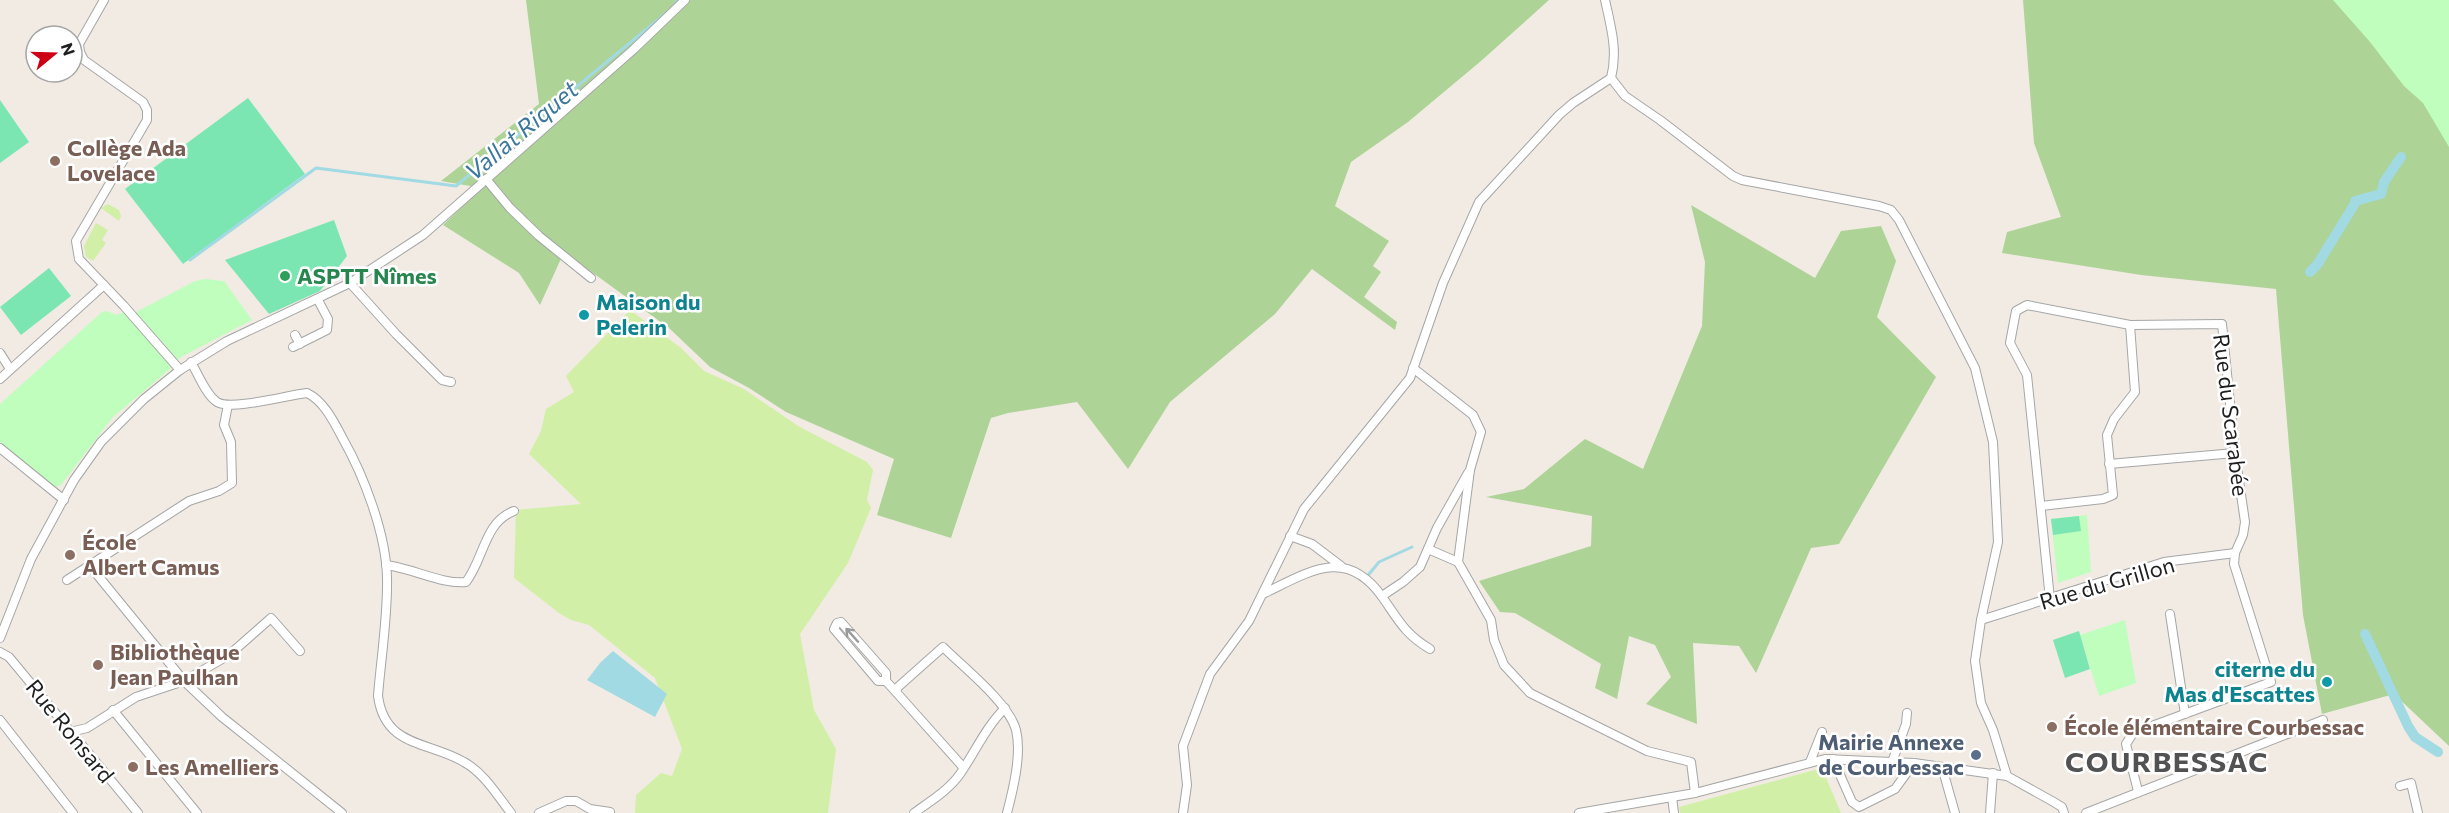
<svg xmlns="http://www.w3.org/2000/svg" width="2449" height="813" font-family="Commissioner,sans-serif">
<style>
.grass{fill:#d1efa6}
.forest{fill:#aed396}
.park{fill:#c0febe}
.pitch{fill:#7ce6b2}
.water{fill:#a1dae2}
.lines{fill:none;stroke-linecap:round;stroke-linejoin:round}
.stream{stroke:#a1dae2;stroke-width:3}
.canal{stroke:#a1dae2;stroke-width:10}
.minor-casing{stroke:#a6a6a6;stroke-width:10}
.minor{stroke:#fff;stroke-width:8}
.oneway{stroke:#9a9a9a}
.education-dot{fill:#8d6e63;stroke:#fff;stroke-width:2}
.leisure-dot{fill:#2e9e5b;stroke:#fff;stroke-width:2}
.culture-dot{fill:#0f9aa8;stroke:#fff;stroke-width:2}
.service-dot{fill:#5c6f8a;stroke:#fff;stroke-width:2}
.labels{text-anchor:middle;stroke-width:5;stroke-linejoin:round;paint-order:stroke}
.education-label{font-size:22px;font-weight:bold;fill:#785e54;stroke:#fff;text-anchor:start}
.leisure-label{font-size:22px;font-weight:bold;fill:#27864d;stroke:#fff;text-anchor:start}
.culture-label{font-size:22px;font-weight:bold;fill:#0d838f;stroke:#fff;text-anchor:start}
.street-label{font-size:22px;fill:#1f1f1f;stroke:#fff}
.service-label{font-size:22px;font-weight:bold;fill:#4e5e75;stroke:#fff;text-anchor:end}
.water-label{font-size:24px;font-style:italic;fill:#3c779e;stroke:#fff}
.district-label{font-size:28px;font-weight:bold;letter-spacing:1.5px;fill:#525252;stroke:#fff}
</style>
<rect width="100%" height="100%" fill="#f1ebe4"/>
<!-- grass -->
<g class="grass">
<path d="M108,204L119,210L121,216L119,221L101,208Z"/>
<path d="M96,223L108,230L102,240L106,243L93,261L86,257L84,246Z"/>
<path d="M630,310L681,348L704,371L744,389L798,426L867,462L873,470L867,500L871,508L848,563L800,634L814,710L836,749L828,813H635L636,795L661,773L672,776L682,749L655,678L589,625L571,620L559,613L514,578L516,510L581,504L529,454L541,431L546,409L574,392L566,376Z"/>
<path d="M1822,768L1841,813H1680L1679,807Z"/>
</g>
<!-- forest -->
<g class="forest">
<path d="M526,0H1549L1481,61L1408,122L1351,162L1335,206L1389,241L1373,266L1381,272L1364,297L1397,322L1395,330L1312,269L1275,314L1170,402L1128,469L1077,402L1008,413L991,418L951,538L877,515L894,459L786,412L749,388L710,367L669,328L564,252L540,305L519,273L443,225L482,188L441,181L539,104Z"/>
<path d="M2023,0H2449V746L2394,694L2322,714L2303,615L2276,289L2141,275L2002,253L2007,232L2061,217L2034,143Z"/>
<path d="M1691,205L1815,278L1841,231L1881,226L1896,261L1877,317L1936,377L1839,544L1811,548L1756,673L1739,646L1693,643L1697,724L1646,704L1671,677L1655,645L1629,636L1617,699L1595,688L1601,664L1515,613L1500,612L1479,581L1591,546L1592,516L1486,497L1524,489L1585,439L1643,469L1702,326L1705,262Z"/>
</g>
<!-- park -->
<g class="park">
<path d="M2333,0H2449V147L2423,103L2404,86L2370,42Z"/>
<path d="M205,279L224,281L252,320L181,357L169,370L113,417L61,485L54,488L0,442V404L102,312L107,311L116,315L124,312L134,313L195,281Z"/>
<path d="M2087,515L2091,572L2058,583L2051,519Z"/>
<path d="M2125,620L2136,683L2099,696L2080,635Z"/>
</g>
<!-- pitch -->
<g class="pitch">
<path d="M248,98L305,174L183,264L125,189Z"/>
<path d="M0,100L29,142L0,163Z"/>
<path d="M334,220L347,256L320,291L269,314L225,260Z"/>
<path d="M49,268L71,296L21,335L0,307Z"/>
<path d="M2079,516L2081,531L2053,535L2051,519Z"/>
<path d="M2079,631L2090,669L2065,678L2053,640Z"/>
</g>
<!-- water -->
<path class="water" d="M613,651L667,694L655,717L587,680L600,663Z"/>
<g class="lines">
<!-- stream -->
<g class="stream">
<path d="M672,8L678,0"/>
<path d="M190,260L316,168L456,186L665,14"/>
<path d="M1365,579L1379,562L1412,547"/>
</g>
<!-- canal -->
<g class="canal">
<path d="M2310,272L2317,265L2354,205L2355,201L2381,194L2384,182L2401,157"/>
<path d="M2365,634L2408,726L2415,737L2438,752"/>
</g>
<defs>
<g id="minor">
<path d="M104,0L79,44L80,52L84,60L143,102L147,110V120L76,241L79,259L124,306L180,370"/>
<path d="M1611,78L1625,96L1660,120L1733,176L1742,180L1879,206L1891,210L1899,220L1975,368L1993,442L1998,542L1981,620L1975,661L1981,703L1993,730L2007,776"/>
<path d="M486,179L510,208L539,236L591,278"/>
<path d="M350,283L396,334L442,380L451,382"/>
<path d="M295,335L300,344"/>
<path d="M293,347L327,330L328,319L318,300"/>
<path d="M0,353L10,369"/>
<path d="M191,362C198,374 206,395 217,402C231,411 288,395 307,393C324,401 334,422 343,439C364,476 386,534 387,577C388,617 381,657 378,696C385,748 429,741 464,762C484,773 497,795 511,813"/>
<path d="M1413,368L1473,415L1481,432L1470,470L1458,562L1491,620L1494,640L1504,665L1530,693L1647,751L1691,762L1695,793"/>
<path d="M0,379L104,285"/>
<path d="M0,448L64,500"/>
<path d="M2109,464L2235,453"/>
<path d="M2041,506L2103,499L2113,495L2107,435L2114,419L2135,392L2130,325"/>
<path d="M1290,536L1312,544L1341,566"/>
<path d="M1428,549L1458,562"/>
<path d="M386,565C411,568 444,585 466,582C484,559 484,522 514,511"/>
<path d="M90,566L184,681L222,717L342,813"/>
<path d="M67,580L189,501L219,491L232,483L231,442L224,425L228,405"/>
<path d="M1265,593C1310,571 1347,546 1383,598C1399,621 1405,634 1430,649"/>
<path d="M1382,596L1403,582L1420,567L1437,528L1468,473"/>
<path d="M2050,599L2027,375L2010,343L2016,311L2027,305L2130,325L2222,324L2235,453L2245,522L2243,535L2235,553L2234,564L2271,682L2133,733L2126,744L2138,791"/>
<path d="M2170,614L2185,714"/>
<path d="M1981,620L2164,562L2235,553"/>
<path d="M0,638L31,559L74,480L101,442L144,399L180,370L227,341L350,283L423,235L634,49L685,0"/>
<path d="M0,652L9,657L138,813"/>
<path d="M886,681H878L834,629L837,623L841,622L886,673V681L896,692"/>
<path d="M113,710L197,813"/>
<path d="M0,720L73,813"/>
<path d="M70,732L87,728L136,697L184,681L229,655L271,618L300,651"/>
<path d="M1833,759L1852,802L1859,807L1895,789L1914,763"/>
<path d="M1810,762L1822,732"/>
<path d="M1892,762L1906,724L1907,713"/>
<path d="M963,767L896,692L898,687L943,647C963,667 1009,703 1016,730C1022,754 1013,790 1007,813"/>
<path d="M1942,767L1955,813"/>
<path d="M2400,786L2411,783L2418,813"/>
<path d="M1672,797L1674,813"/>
<path d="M539,813L566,801H576L590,809L610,812"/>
<path d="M914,813C929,802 949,790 960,774C975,752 986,727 1005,708"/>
<path d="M1183,813L1187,785L1183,746L1210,674L1249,621L1304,509L1410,378L1443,283L1479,202L1559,115L1573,103L1611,78C1618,51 1611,27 1605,0"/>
<path d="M1579,813L1695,793L1825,759L1914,763L2007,776L2052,801L2062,807L2064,813"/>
<path d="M1990,813L1993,773"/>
<path d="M2086,813L2323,720"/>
</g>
</defs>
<!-- minor casing -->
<use href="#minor" class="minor-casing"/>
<!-- minor -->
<use href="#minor" class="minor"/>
</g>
<!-- one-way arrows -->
<defs><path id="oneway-shaft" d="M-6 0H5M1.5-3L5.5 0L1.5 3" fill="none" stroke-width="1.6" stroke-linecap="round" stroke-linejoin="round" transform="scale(1.5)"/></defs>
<use class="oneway" href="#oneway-shaft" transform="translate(852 635) rotate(-132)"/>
<!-- markers -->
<g class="education-dot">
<circle cx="55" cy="161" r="6"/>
<circle cx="70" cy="555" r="6"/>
<circle cx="98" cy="665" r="6"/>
<circle cx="2052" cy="727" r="6"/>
<circle cx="133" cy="767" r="6"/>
</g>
<circle class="leisure-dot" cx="285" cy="276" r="6"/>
<g class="culture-dot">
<circle cx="584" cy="315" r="6"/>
<circle cx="2327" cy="682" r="6"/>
</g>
<circle class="service-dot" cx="1976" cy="755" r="6"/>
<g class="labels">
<!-- education labels -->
<g class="education-label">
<text x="67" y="156">Collège Ada<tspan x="67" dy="25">Lovelace</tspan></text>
<text x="82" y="550">École<tspan x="82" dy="25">Albert Camus</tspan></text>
<text x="110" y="660">Bibliothèque<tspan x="110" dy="25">Jean Paulhan</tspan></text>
<text x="2064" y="735">École élémentaire Courbessac</text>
<text x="145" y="775">Les Amelliers</text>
</g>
<!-- leisure labels -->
<g class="leisure-label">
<text x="297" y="284">ASPTT Nîmes</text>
</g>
<!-- culture labels -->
<g class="culture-label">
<text x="596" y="310">Maison du<tspan x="596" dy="25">Pelerin</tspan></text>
<text x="2315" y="677" text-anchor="end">citerne du<tspan x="2315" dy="25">Mas d'Escattes</tspan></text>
</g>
<!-- street labels -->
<g class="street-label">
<text transform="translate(2231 415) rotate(83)" y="8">Rue du Scarabée</text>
<text transform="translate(2107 583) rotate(-16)" y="8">Rue du Grillon</text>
<text transform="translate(70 731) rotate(51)" y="8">Rue Ronsard</text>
</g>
<!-- service labels -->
<g class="service-label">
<text x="1964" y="750">Mairie Annexe<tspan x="1964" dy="25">de Courbessac</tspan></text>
</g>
<!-- water labels -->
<g class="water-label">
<text transform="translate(522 131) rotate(-40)" y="8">Vallat Riquet</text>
</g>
<!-- district labels -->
<g class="district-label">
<text x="2167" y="772">COURBESSAC</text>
</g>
</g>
<!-- north arrow -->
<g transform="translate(54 54) rotate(71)"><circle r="28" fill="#ffffff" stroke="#a5a5a5" stroke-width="1.5"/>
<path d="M0-4.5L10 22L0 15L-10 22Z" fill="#ce0016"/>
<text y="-9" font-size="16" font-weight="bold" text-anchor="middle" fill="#1f1f1f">N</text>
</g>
</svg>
